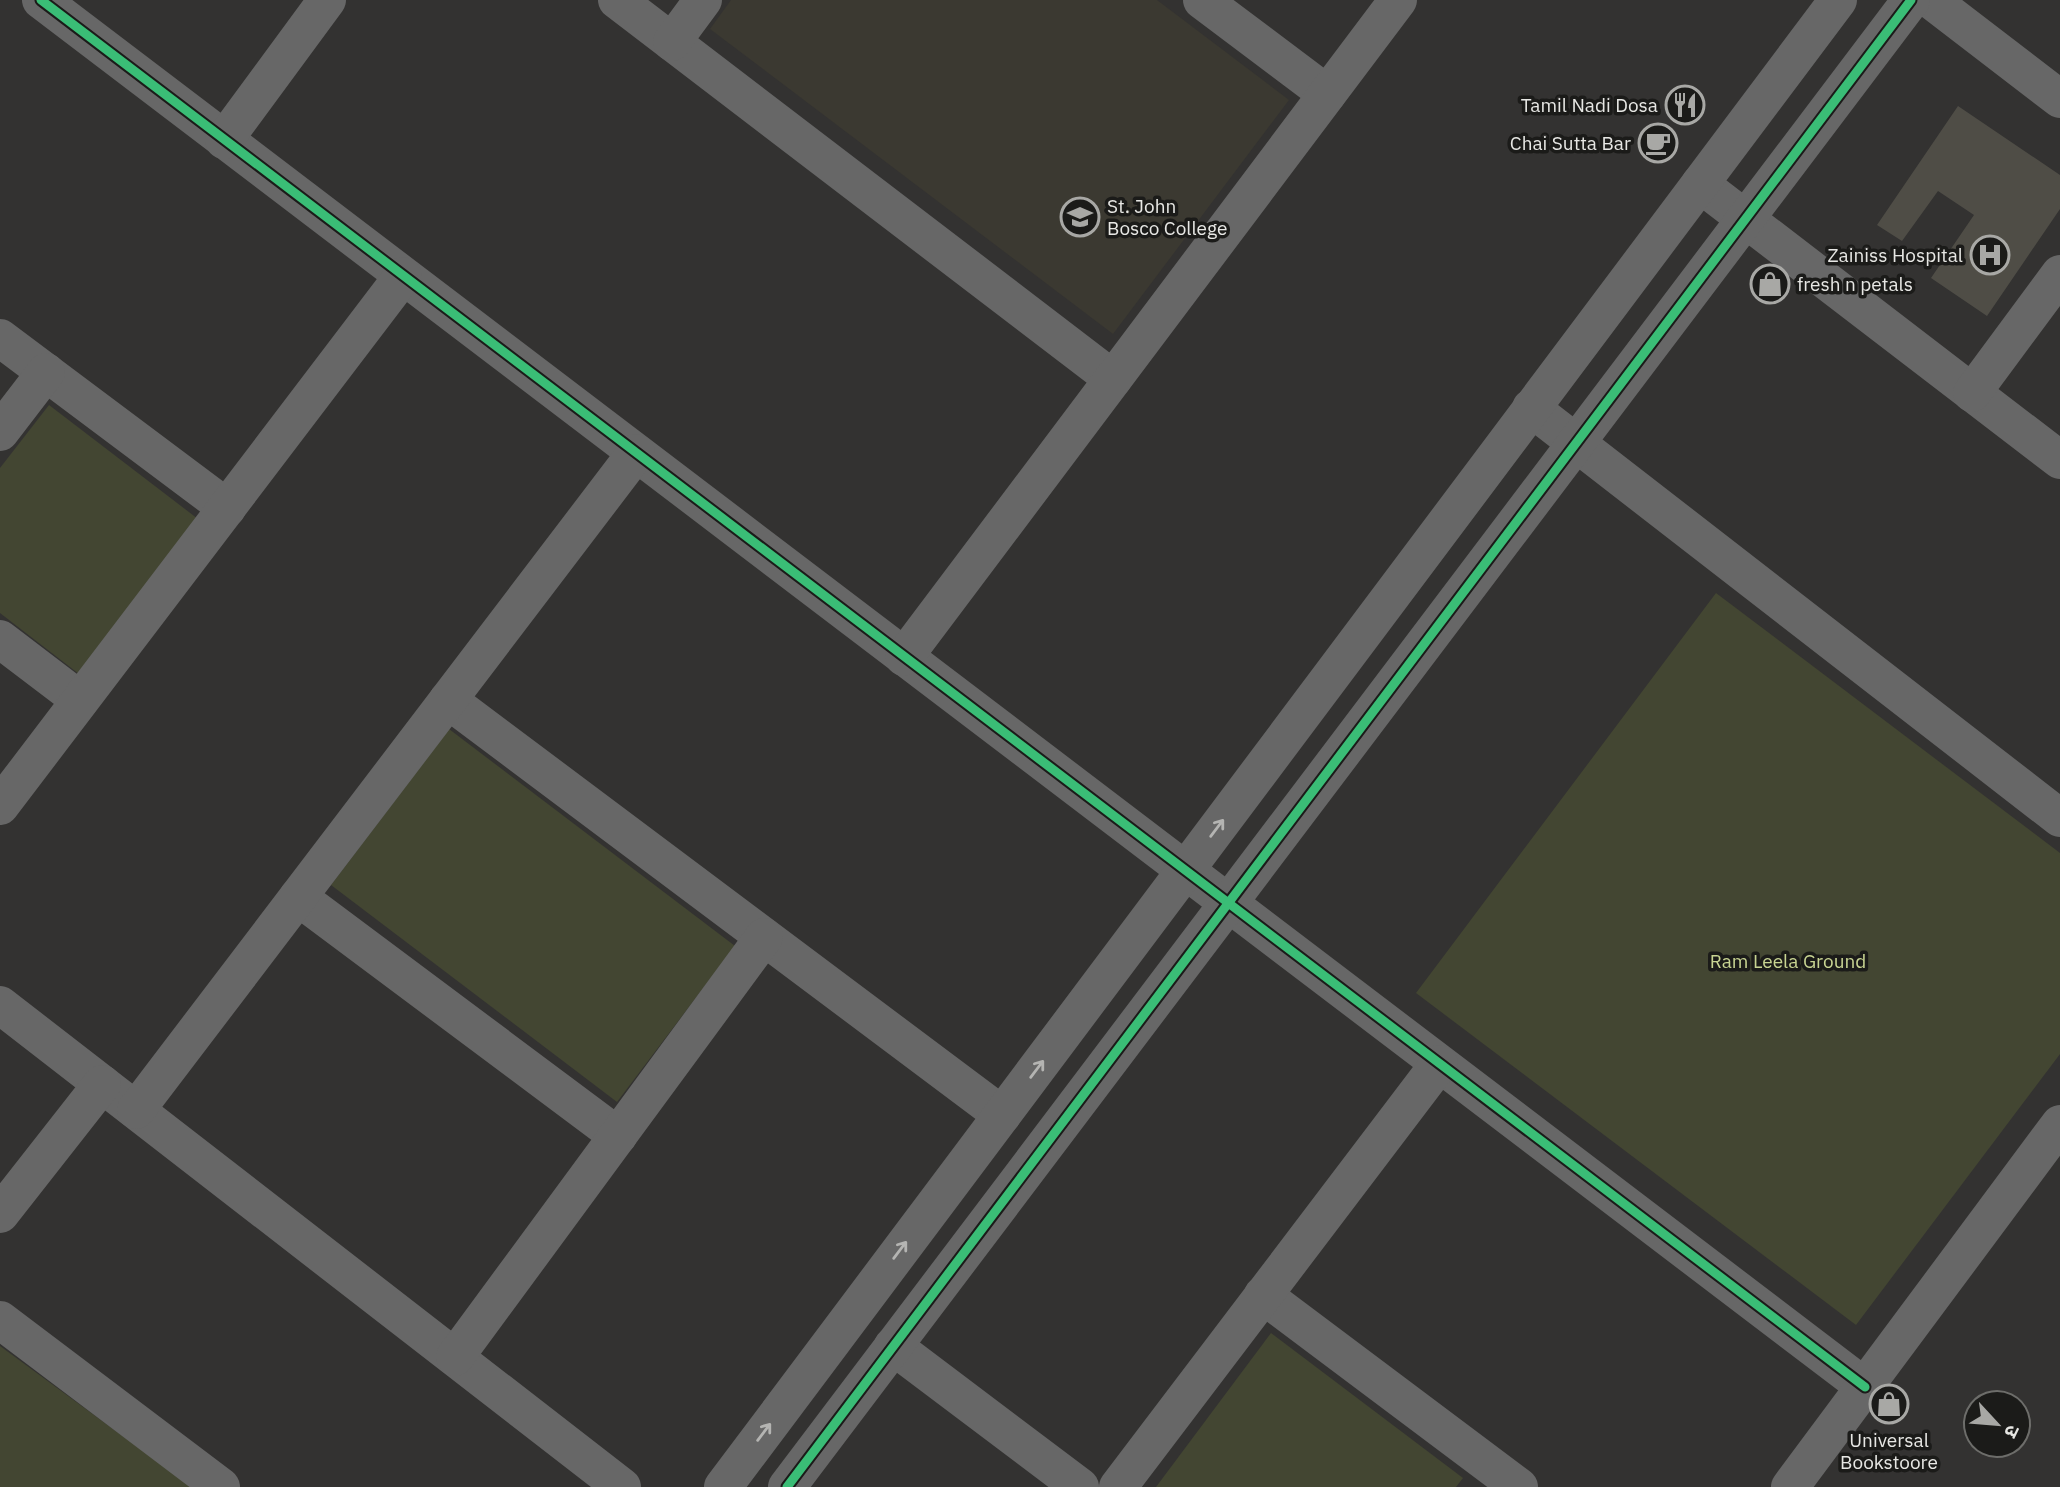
<svg xmlns="http://www.w3.org/2000/svg" width="2060" height="1487" font-family="'IBM Plex Sans','Noto Sans Devanagari',sans-serif">
<style>
.built{fill:#3b3931}
.green{fill:#434632}
.building{fill:#4f4d46}
.lines{fill:none;stroke-linecap:round;stroke-linejoin:round}
.minor{stroke:#676767;stroke-width:38}
.cycleway-casing{stroke:#1b1b19;stroke-width:13}
.cycleway{stroke:#3abd76;stroke-width:9}
.oneway{stroke:#b4b4b2}
.labels{text-anchor:middle;stroke-width:7;stroke-linejoin:round;paint-order:stroke}
.poi-label{font-size:19px;fill:#e7e7e4;stroke:#1b1b19;text-anchor:end}
.park-label{font-size:19px;fill:#c8d492;stroke:#1b1b19}
</style>
<rect width="100%" height="100%" fill="#333231"/>
<!-- built -->
<path class="built" d="M731,0H1157L1289,100L1113,334L710,29Z"/>
<!-- green -->
<g class="green">
<path d="M49,405L198,519L79,674L0,613V468Z"/>
<path d="M1716,593L2060,853V1054L1856,1325L1416,993Z"/>
<path d="M449,729L735,946L617,1102L331,885Z"/>
<path d="M1271,1333L1463,1478L1456,1487H1156Z"/>
<path d="M0,1346L192,1487H0Z"/>
</g>
<!-- building -->
<path class="building" d="M1958,106L2060,175V209L1987,316L1931,278L1974,215L1938,191L1902,241L1877,225Z"/>
<g class="lines">
<!-- minor -->
<g class="minor">
<path d="M41,0L1865,1387"/>
<path d="M617,0L1113,379"/>
<path d="M1202,0L1327,94"/>
<path d="M1931,0L2060,99"/>
<path d="M672,42L703,0"/>
<path d="M224,140L327,0"/>
<path d="M1700,184L2060,460"/>
<path d="M0,338L227,508"/>
<path d="M1972,393L2060,274"/>
<path d="M1531,408L2060,818"/>
<path d="M0,432L46,372"/>
<path d="M0,639L80,700"/>
<path d="M904,657L1398,0"/>
<path d="M448,700L1002,1115"/>
<path d="M0,806L403,276"/>
<path d="M298,897L618,1136"/>
<path d="M0,1005L622,1487"/>
<path d="M136,1110L636,453"/>
<path d="M0,1214L102,1084"/>
<path d="M1263,1295L1519,1487"/>
<path d="M0,1320L221,1487"/>
<path d="M893,1346L1080,1487"/>
<path d="M455,1357L764,937"/>
<path d="M723,1487L1838,0"/>
<path d="M787,1487L1911,0"/>
<path d="M1118,1487L1439,1064"/>
<path d="M1790,1487L2060,1124"/>
</g>
<defs>
<g id="cycleway">
<path d="M41,0L1865,1387"/>
<path d="M787,1487L1911,0"/>
</g>
</defs>
<!-- cycleway casing -->
<use href="#cycleway" class="cycleway-casing"/>
<!-- cycleway -->
<use href="#cycleway" class="cycleway"/>
</g>
<!-- one-way arrows -->
<defs><path id="oneway-shaft" d="M-6 0H5M1.5-3L5.5 0L1.5 3" fill="none" stroke-width="1.6" stroke-linecap="round" stroke-linejoin="round" transform="scale(1.75)"/></defs>
<g class="oneway">
<use href="#oneway-shaft" transform="translate(1217 828) rotate(-53)"/>
<use href="#oneway-shaft" transform="translate(1037 1069) rotate(-53)"/>
<use href="#oneway-shaft" transform="translate(900 1250) rotate(-53)"/>
<use href="#oneway-shaft" transform="translate(764 1432) rotate(-53)"/>
</g>
<!-- icons -->
<defs>
<symbol id="restaurant-ring" viewBox="-11 -11 22 22"><circle r="9.5" fill="#1b1b19" stroke="#a8a8a5" stroke-width="1.5"/><path d="M-5-6h1v4h1v-4h1v4h1v-4h1v5L-1.5 .5V6h-2V.5L-5-1ZM5-6V6H3V1.5H1.5Q1.5-4 5-6Z" fill="#a8a8a5"/></symbol>
<symbol id="cafe-ring" viewBox="-11 -11 22 22"><circle r="9.5" fill="#1b1b19" stroke="#a8a8a5" stroke-width="1.5"/><path d="M-5.5-4.5H6V0H3Q3 3.5 0 3.5H-2.5Q-5.5 3.5-5.5 0ZM3-3.2v2h1.7v-2ZM-6 4.5H4V6H-6Z" fill="#a8a8a5"/></symbol>
<symbol id="school-ring" viewBox="-11 -11 22 22"><circle r="9.5" fill="#1b1b19" stroke="#a8a8a5" stroke-width="1.5"/><path d="M0-5L7-2L0 1L-7-2ZM-4 1L0 2.5L4 1V4Q0 6-4 4Z" fill="#a8a8a5"/></symbol>
<symbol id="hospital-ring" viewBox="-11 -11 22 22"><circle r="9.5" fill="#1b1b19" stroke="#a8a8a5" stroke-width="1.5"/><path d="M-5-5h3v3.5h4V-5h3V5h-3V1.5h-4V5h-3Z" fill="#a8a8a5"/></symbol>
<symbol id="shop-ring" viewBox="-11 -11 22 22"><circle r="9.5" fill="#1b1b19" stroke="#a8a8a5" stroke-width="1.5"/><path d="M-5-2.5h2.3a2.7 3.5 0 0 1 5.4 0H5L5.5 6h-11ZM-1.5-2.5h3a1.5 2.3 0 0 0-3 0Z" fill="#a8a8a5"/></symbol>
</defs>
<g fill-rule="evenodd">
<use href="#restaurant-ring" x="1663" y="83" width="44" height="44"/>
<use href="#cafe-ring" x="1636" y="121" width="44" height="44"/>
<use href="#school-ring" x="1058" y="195" width="44" height="44"/>
<use href="#hospital-ring" x="1968" y="233" width="44" height="44"/>
<use href="#shop-ring" x="1748" y="262" width="44" height="44"/>
<use href="#shop-ring" x="1867" y="1382" width="44" height="44"/>
</g>
<g class="labels">
<!-- poi labels -->
<g class="poi-label">
<text x="1658" y="112">Tamil Nadi Dosa</text>
<text x="1631" y="150">Chai Sutta Bar</text>
<text x="1107" y="213" text-anchor="start">St. John<tspan x="1107" dy="22">Bosco College</tspan></text>
<text x="1963" y="262">Zainiss Hospital</text>
<text x="1797" y="291" text-anchor="start">fresh n petals</text>
<text x="1889" y="1447" text-anchor="middle">Universal<tspan x="1889" dy="22">Bookstoore</tspan></text>
</g>
<!-- park labels -->
<g class="park-label">
<text x="1788" y="968">Ram Leela Ground</text>
</g>
</g>
<!-- north arrow -->
<g transform="translate(1997 1424) rotate(116)"><circle r="33" fill="#1b1b19" stroke="#6d6d6a" stroke-width="2"/>
<path d="M0-5L12 26L0 18L-12 26Z" fill="#a8a8a5"/>
<text y="-10" font-size="19" font-weight="bold" text-anchor="middle" fill="#e7e7e4">उ</text>
</g>
</svg>
